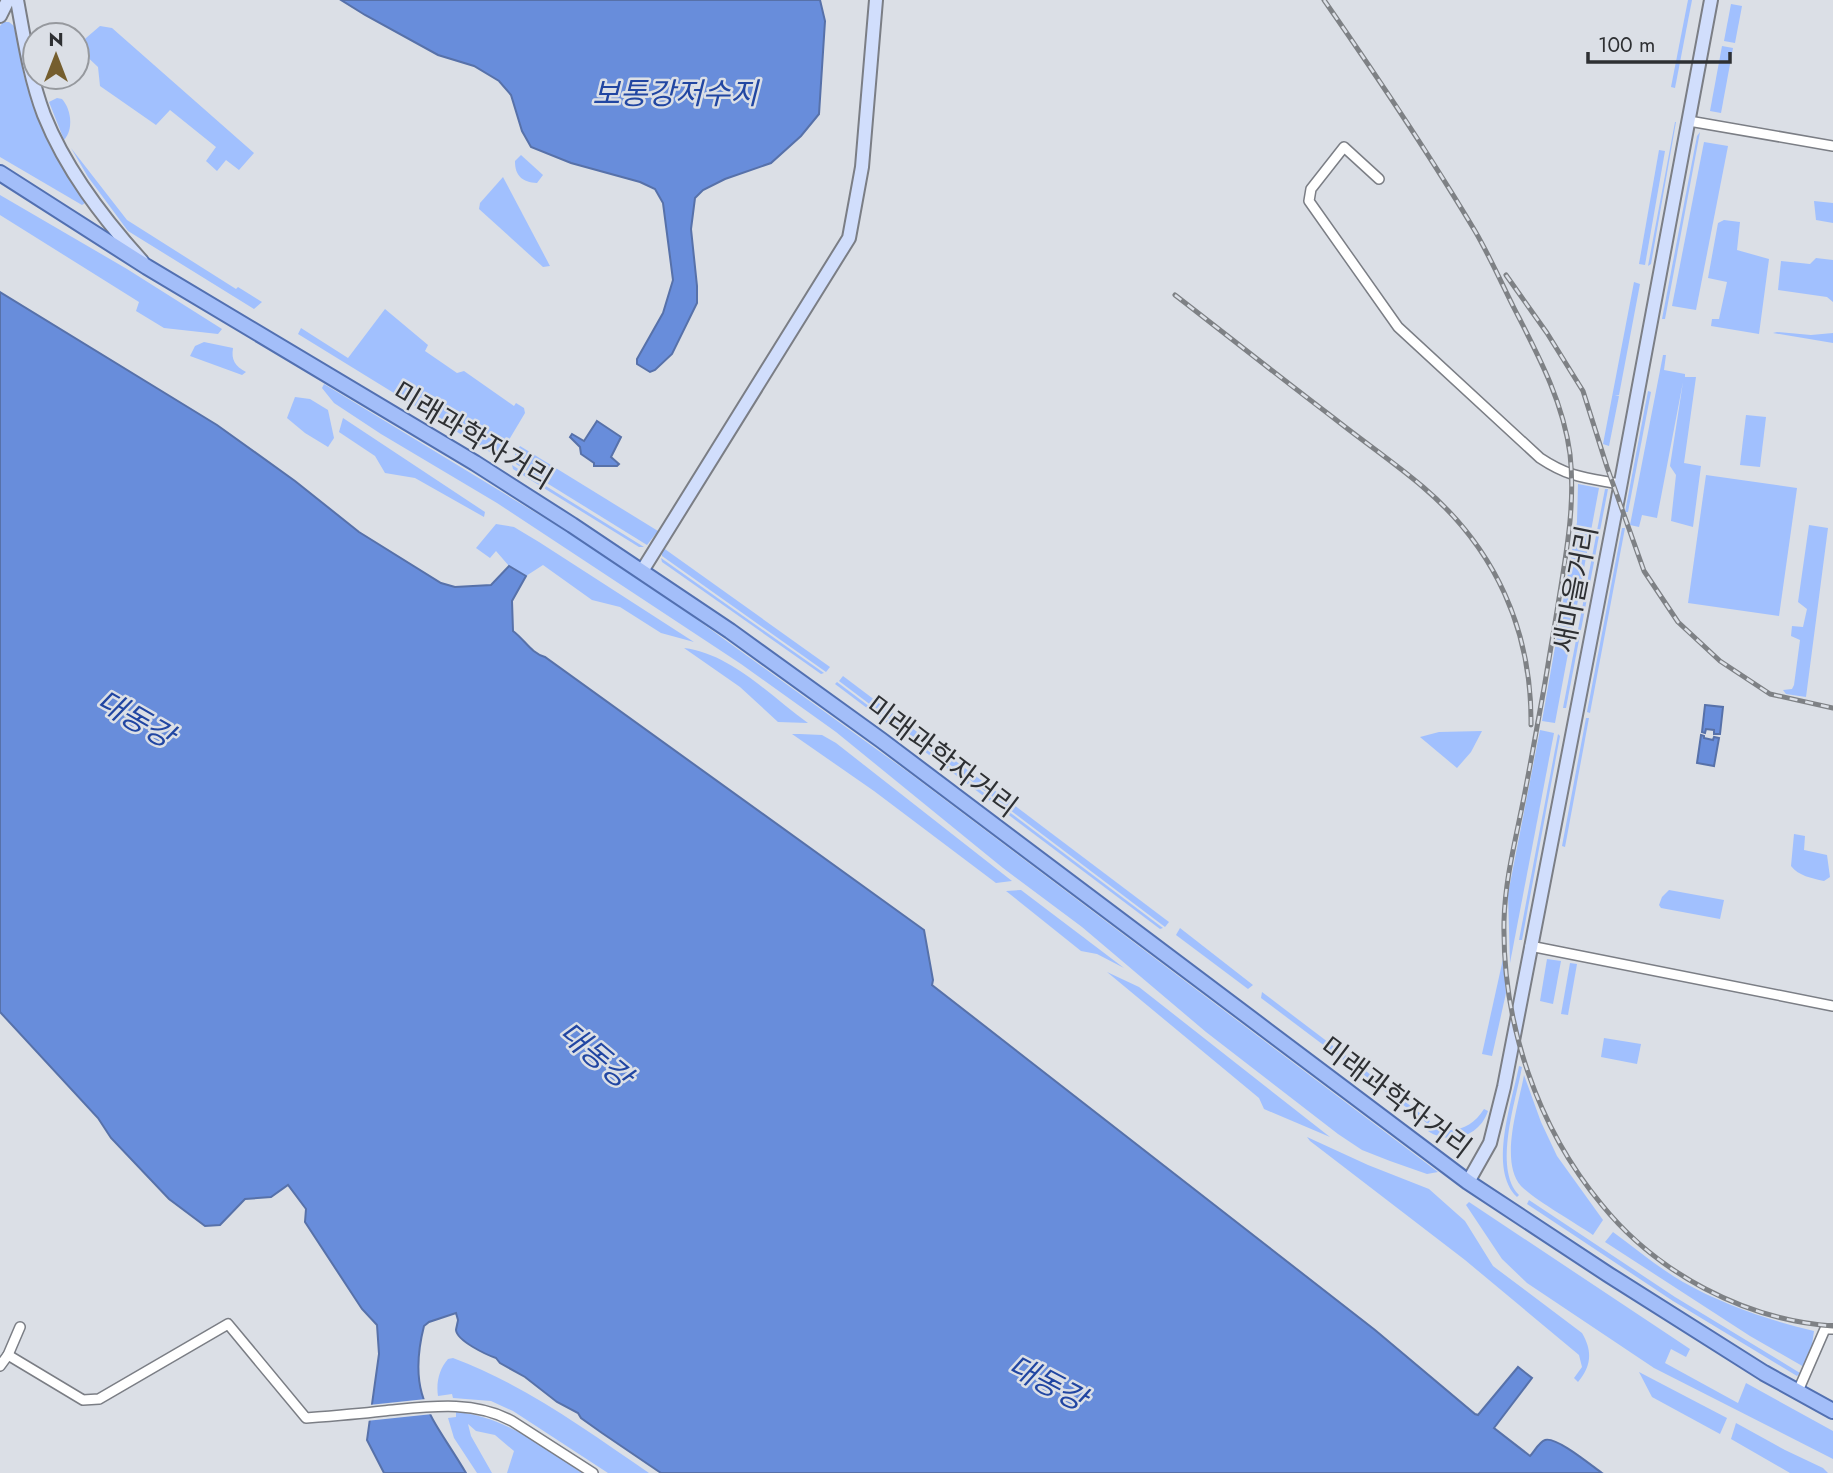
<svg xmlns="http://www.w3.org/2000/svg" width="1833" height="1473" font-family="Jost,'Noto Sans KR',sans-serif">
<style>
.green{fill:#a1c0fe}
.water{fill:#688ddb;stroke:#5771a9;stroke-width:2}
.pier{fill:#dbdfe6}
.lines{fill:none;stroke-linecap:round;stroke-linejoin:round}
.street-casing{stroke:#7b7e85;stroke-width:12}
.secondary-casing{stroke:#7b7e85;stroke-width:16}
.primary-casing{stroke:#5270b1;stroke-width:18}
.street{stroke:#fff;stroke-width:9}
.secondary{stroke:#d1defc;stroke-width:12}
.primary{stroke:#a3bef9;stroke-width:14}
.rail-casing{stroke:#7e8185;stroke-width:5}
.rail{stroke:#dbdfe6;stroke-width:2.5;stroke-dasharray:8;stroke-linecap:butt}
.labels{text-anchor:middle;stroke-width:5;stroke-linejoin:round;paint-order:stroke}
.street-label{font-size:28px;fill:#2e3033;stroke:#dbdfe6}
.water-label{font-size:30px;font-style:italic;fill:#2146a2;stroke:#dbdfe6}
</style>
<rect width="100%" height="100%" fill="#dbdfe6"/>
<!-- green -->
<g class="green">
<path d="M1688,0H1692L1675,88L1671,87Z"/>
<path d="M1731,4L1742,6L1735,43L1724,41Z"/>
<path d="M3,22H9L14,26L24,76L35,108L67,173L85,203L82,205L0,157V26Z"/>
<path d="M100,26L112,28L254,153L239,170L226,160L217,171L206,161L216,147L170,110L156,125L100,86L98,67L80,50L79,44Z"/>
<path d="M1722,46L1733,48L1721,113L1710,111Z"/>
<path d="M57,98L62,99C71,109 74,129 64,140L49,102Z"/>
<path d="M1676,122L1651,264L1648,266L1675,122Z"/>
<path d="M1700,132L1665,319H1662L1697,136Z"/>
<path d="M1704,142L1728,146L1696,310L1672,306Z"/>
<path d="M71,148L127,220L236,289L238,287L262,302L254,309L128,231L88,177Z"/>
<path d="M1659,150L1665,151L1645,265L1639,264Z"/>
<path d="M521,155L543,175L537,183C522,182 515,176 515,161Z"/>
<path d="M503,177L550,266L543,267L479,209L480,203Z"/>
<path d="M0,195L127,269L222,329L218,334L164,328L136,311L139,302L0,215Z"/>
<path d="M1814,201L1833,203V223L1816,220Z"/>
<path d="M1724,220L1740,222L1737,250L1769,259L1759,334L1711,326L1712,319H1719L1727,282L1708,278L1718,223Z"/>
<path d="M1816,258L1833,260V302L1827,297L1778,290L1781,261L1810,264Z"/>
<path d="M1634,282L1640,284L1619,395H1615L1619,396L1609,446L1603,444Z"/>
<path d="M385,309L428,345L425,351L457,373L464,371L514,406L516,403L524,408L525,413L503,450L493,454L298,334L301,328L348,358Z"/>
<path d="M1777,332L1811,335L1833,333V343L1773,333Z"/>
<path d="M204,342L233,348C231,360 235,366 246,372L242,375L190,356L195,346Z"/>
<path d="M1663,355H1666L1664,370L1685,374V377H1696L1684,463L1701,466L1693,527L1671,521L1676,475L1670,466L1683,382L1657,518L1642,515L1639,527L1630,525Z"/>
<path d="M324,384L569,533L692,616L908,772L1438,1172L1427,1174L1390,1161L1362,1150L1338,1134L1206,1032L1082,927L1003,868L836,732L741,664L497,503L381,434L334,403L322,388Z"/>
<path d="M1648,391L1651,392L1628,512H1625Z"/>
<path d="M295,397L310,399L328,410L334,438L328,447L305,433L287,418Z"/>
<path d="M1746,415L1766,417L1760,467L1740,465Z"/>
<path d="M343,418L485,512L484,517L415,478L385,473L375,456L339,432Z"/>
<path d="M520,446L658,531L647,545L516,464L515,454Z"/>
<path d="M512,465L644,547H639L513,469Z"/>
<path d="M1706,475L1797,488L1779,616L1688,603Z"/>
<path d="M1578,484L1599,488L1555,723L1542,721L1577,522Z"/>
<path d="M1605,489H1608L1566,708H1563Z"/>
<path d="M496,524L514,527L539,542L694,642L661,633L620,607L592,600L543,565L526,576L509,566L496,551L490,558L476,548Z"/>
<path d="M1809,525L1828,528L1806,697L1786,694L1783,690L1792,689L1794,685L1800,640L1791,636L1792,626L1803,627L1807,609L1798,602Z"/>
<path d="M1622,528H1625L1590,713L1587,712Z"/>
<path d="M662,547L830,667L826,672L662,556Z"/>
<path d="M661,558L824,673L821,674L662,562Z"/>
<path d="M684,648C732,654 770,696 808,723L778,722L740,687Z"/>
<path d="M843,676L1169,922L1165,927L839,681Z"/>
<path d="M837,682L1163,928L1160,929L835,684Z"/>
<path d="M1586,718H1589L1565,847L1562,846Z"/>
<path d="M1540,730L1554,733L1510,963L1508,894Z"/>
<path d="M1482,731L1471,752L1457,768L1420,737L1439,732Z"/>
<path d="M800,734L822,735L836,743L1012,881L996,883L874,791L792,734Z"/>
<path d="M1558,734L1560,736L1522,940H1519Z"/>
<path d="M1794,834L1805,836L1804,850L1827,855L1830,877L1824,881C1811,878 1799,876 1791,866Z"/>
<path d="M1021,890L1124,968L1097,954L1081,951L1006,891Z"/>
<path d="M1669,890L1724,900L1720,919L1661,908L1659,905L1662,897Z"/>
<path d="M1180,928L1253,985L1248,989L1176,935Z"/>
<path d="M1503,959L1506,993L1492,1056L1482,1054Z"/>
<path d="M1547,959L1561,961L1553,1004L1540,1001Z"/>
<path d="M1570,963L1577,964L1568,1015L1561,1014Z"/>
<path d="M1107,972L1139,987L1330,1137L1264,1109L1259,1098Z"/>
<path d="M1262,992L1349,1058L1346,1062L1261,998Z"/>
<path d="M1604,1038L1641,1044L1637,1064L1601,1057Z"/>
<path d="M1519,1066L1522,1067C1516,1101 1493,1168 1519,1195L1517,1197C1488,1169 1512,1102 1519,1066Z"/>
<path d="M1362,1068L1430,1121L1428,1124L1359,1071Z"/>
<path d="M1524,1075L1541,1122L1557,1156L1603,1220L1593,1235C1574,1222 1536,1201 1521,1186C1499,1161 1519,1104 1524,1075Z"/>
<path d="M1484,1109L1488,1111C1480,1136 1450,1146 1428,1131L1432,1126C1454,1135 1472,1128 1484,1109Z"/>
<path d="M1307,1137L1368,1165L1429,1189L1465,1221L1493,1266L1582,1333C1593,1352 1591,1366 1578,1382L1574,1378L1582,1367L1579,1355L1465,1260L1310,1141Z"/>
<path d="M1529,1200L1675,1297L1800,1373L1797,1376L1673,1301L1527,1204Z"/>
<path d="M1469,1202L1690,1349L1686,1357L1671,1349L1665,1363L1738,1403L1746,1383L1833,1431V1459L1654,1368L1527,1283L1502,1259L1466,1205Z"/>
<path d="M1613,1232C1636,1249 1659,1268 1683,1282C1724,1305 1768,1320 1814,1331L1812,1345L1804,1367L1750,1336L1605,1242Z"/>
<path d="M453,1358C525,1385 586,1430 649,1473H608L513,1411L491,1401L453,1398L452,1394L438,1396C436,1383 439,1369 448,1359Z"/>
<path d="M1639,1372L1727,1418L1720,1434L1652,1397Z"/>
<path d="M456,1412C504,1416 543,1447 582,1473H507L514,1451L495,1435L476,1431L468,1424L471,1436L492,1473H477L454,1438L448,1418L456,1417Z"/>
<path d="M1736,1423L1785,1450L1823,1468L1828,1473H1790L1731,1439Z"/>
</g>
<!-- water -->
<g class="water">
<path d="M341,0H820L825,21L819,114L801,136L771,163L725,179L703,190L695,198L691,229L697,286V303L672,354L655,370L650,372L637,364V359L663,313L673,280L663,203L655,189L640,182L571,163L531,147L522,131L511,95L499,81L474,66L438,55L365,15Z"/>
<path d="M0,292L217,425L295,481L359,532L441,583L455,587L491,585L509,566L526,576L512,601L513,631C525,640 531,653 545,657L924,930L933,980L932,985L1375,1330L1475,1414L1478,1415L1518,1367L1532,1378L1494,1428L1530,1456C1534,1452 1539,1442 1545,1440C1556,1436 1592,1466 1602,1473H661L602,1433L581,1418L578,1413L557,1402L525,1377L500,1363L496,1358C487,1355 457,1341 456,1330C456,1329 458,1321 458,1320L456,1313L429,1322L424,1326C406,1397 433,1417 466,1473H384L367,1440L379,1354L377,1325L362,1309L305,1222L306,1209L288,1185L271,1197L245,1199L220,1225L205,1226L169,1199L111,1138L98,1118L0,1012Z"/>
<path d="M597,421L621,437L611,457L619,464L617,466H594V463L581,454L580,447L570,437L572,434L584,441Z"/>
<path d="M1705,705L1723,707L1720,734H1714V730L1706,729L1705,733L1702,732Z"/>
<path d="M1701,735L1704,736V738L1713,740L1714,737L1719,738L1714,766L1697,763Z"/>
</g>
<!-- pier -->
<path class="pier" d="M426,1399L433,1414L366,1421L369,1405Z"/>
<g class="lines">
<defs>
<g id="street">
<path d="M1689,121L1833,146"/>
<path d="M1379,179L1344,147L1311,189L1309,201L1398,327L1540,458C1570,478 1587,478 1620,484"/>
<path d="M1530,946L1833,1006"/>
<path d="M8,1355L83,1400L99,1399L228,1324L306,1418C332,1416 357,1414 383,1411C426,1407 472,1399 512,1421L593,1473"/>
<path d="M0,1366L8,1355L20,1327"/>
<path d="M1798,1391L1825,1329H1833"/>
</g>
<g id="secondary">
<path d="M17,0C24,38 30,78 44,115C66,170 103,218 142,261"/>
<path d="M0,16L8,0"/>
<path d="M642,571L849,238L862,167L876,0"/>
<path d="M1468,1182L1490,1143L1504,1087L1618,498L1711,0"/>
</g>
<path id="primary" d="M0,173L147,267L475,463L572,525L730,631L881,740L1468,1182L1609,1275L1764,1373L1833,1411"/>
</defs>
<!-- street casing -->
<use href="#street" class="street-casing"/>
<!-- secondary casing -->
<use href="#secondary" class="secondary-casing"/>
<!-- primary casing -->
<use href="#primary" class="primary-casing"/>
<!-- street -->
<use href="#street" class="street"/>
<!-- secondary -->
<use href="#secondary" class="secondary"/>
<!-- primary -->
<use href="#primary" class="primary"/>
<defs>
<g id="rail">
<path d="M1324,0C1376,75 1428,152 1475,231C1489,255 1501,282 1514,308C1538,355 1563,401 1570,454C1576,507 1565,559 1557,611C1547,673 1536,735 1524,797C1516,838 1505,879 1504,921C1502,1023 1537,1127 1602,1205C1657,1273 1745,1320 1833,1326"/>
<path d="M1506,275L1547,333L1583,391L1607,467L1644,571L1678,622L1720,661L1770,694L1833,708"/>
<path d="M1175,295C1228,336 1281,378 1335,419C1364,442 1395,463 1423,487C1496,549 1532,631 1531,725"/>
</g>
</defs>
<!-- rail casing -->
<use href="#rail" class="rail-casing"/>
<!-- rail -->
<use href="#rail" class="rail"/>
</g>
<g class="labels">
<!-- street labels -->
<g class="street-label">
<text transform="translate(473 435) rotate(31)" y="10">미래과학자거리</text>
<text transform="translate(1575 589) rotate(-79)" y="10">새마을거리</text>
<text transform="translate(942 756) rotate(37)" y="10">미래과학자거리</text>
<text transform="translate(1396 1097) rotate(37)" y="10">미래과학자거리</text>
</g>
<!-- water labels -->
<g class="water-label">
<text x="675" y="104">보통강저수지</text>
<text transform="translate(135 719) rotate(30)" y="10">대동강</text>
<text transform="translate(595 1055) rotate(40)" y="10">대동강</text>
<text transform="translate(1047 1383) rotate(28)" y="10">대동강</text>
</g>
</g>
<!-- north arrow -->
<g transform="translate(56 56)"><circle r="33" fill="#dbdfe6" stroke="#96999e" stroke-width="2"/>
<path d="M0-5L12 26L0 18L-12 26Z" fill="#755e2e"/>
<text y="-10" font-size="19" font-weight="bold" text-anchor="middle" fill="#2e3033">N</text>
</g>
<!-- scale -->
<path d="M1588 52v10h142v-10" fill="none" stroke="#2e3033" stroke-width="3.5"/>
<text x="1598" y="52" font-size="21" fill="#2e3033" stroke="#dbdfe6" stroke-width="5" paint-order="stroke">100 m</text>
</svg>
